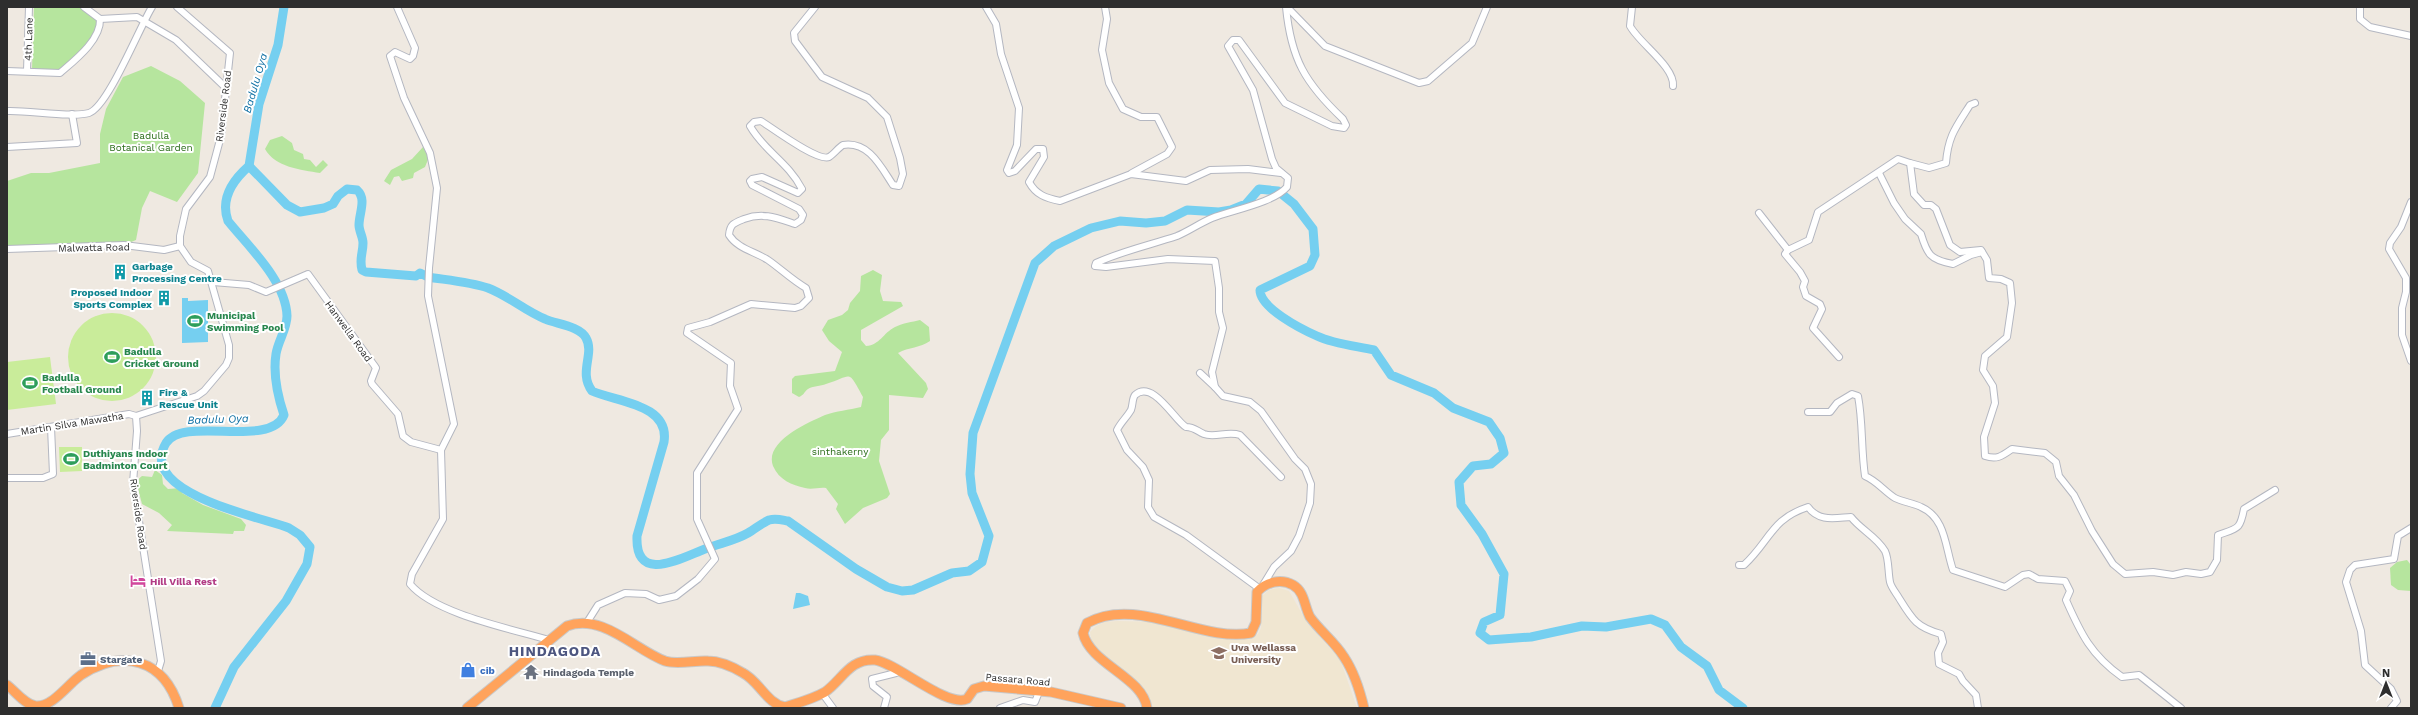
<svg xmlns="http://www.w3.org/2000/svg" width="2418" height="715" font-family="'Work Sans',sans-serif">
<style>
.education{fill:#f0e6d1}
.green{fill:#b6e59e}
.pitch{fill:#c9ec9a}
.water{fill:#75cff0}
.lines{fill:none;stroke-linecap:round;stroke-linejoin:round}
.river{stroke:#75cff0;stroke-width:9}
.minor-casing{stroke:#b4b7c1;stroke-width:8}
.highway-casing{stroke:#c9c9c9;stroke-width:11}
.minor{stroke:#fff;stroke-width:6}
.highway{stroke:#ffa35c;stroke-width:9}
.labels{text-anchor:middle;stroke-width:4;stroke-linejoin:round;paint-order:stroke}
.street-label{font-size:10px;fill:#2e2e2e;stroke:#fff}
.park-label{font-size:10px;fill:#2c6e1b;stroke:#fff}
.culture-label{font-size:10px;font-weight:bold;fill:#0d838f;stroke:#fff;text-anchor:start}
.leisure-label{font-size:10px;font-weight:bold;fill:#27864d;stroke:#fff;text-anchor:start}
.hotel-label{font-size:10px;font-weight:bold;fill:#b23c85;stroke:#fff;text-anchor:start}
.education-label{font-size:10px;font-weight:bold;fill:#785e54;stroke:#fff;text-anchor:start}
.service-label{font-size:10px;font-weight:bold;fill:#4e5e75;stroke:#fff;text-anchor:start}
.shop-label{font-size:10px;font-weight:bold;fill:#366cbe;stroke:#fff;text-anchor:start}
.worship-label{font-size:10px;font-weight:bold;fill:#5b616d;stroke:#fff;text-anchor:start}
.water-label{font-size:11px;font-style:italic;fill:#0d6fa3;stroke:#fff}
.district-label{font-size:14px;font-weight:bold;letter-spacing:1px;fill:#4d5680;stroke:#fff}
</style>
<rect width="100%" height="100%" fill="#efe9e1"/>
<!-- education -->
<path class="education" d="M1279,588L1289,591L1308,624L1340,659L1357,708H1150L1134,680L1095,648L1091,639L1090,632L1096,626L1105,622L1118,621L1158,622L1214,636L1250,638L1258,634L1261,628L1262,596L1269,590Z"/>
<!-- green -->
<g class="green">
<path d="M34,7H80L98,21C97,37 71,60 58,70L32,69Z"/>
<path d="M151,66L180,81L205,103L198,173L177,202L150,191L142,208L136,240L124,245L7,249V181L31,173H49L100,163V134L106,109L123,77Z"/>
<path d="M282,136L292,143L294,150L303,154L304,159L310,160L316,167L323,160L328,165L320,173C301,170 275,167 265,149L270,140Z"/>
<path d="M423,147L429,157L425,167L414,173L413,178L402,181L399,176L394,177L390,185L384,181L391,170L412,159Z"/>
<path d="M873,270L882,275L880,291L883,301L901,302L903,306L861,330V340L866,346C880,345 883,333 895,327C903,323 912,322 920,320L929,327L930,341C920,348 909,347 898,353L926,383L928,389L923,398L889,395V430L881,440L879,461L890,494L887,498L863,508L845,524L836,509L838,504L826,488C819,487 812,490 805,488C792,485 779,480 773,466C764,442 807,423 825,415C836,411 849,410 861,407L863,397C847,368 853,376 826,384C821,386 812,386 808,389C804,392 804,395 799,397L792,393V379L795,376L835,371L842,352L829,341L822,330L828,320L842,315L848,310L850,303L860,291L861,276Z"/>
<path d="M155,470L162,475L163,484L168,489L181,488L182,493L203,505L241,519L246,525L244,531H234L233,534L167,531L172,525L159,513L142,504L136,481L142,476L152,477Z"/>
<path d="M2407,560L2411,565V591L2398,590L2391,585L2390,568L2397,562Z"/>
</g>
<!-- pitch -->
<g class="pitch">
<circle cx="112" cy="357" r="44"/>
<path d="M50,357L56,404L7,410V362Z"/>
<path d="M59,447H82V471L60,472Z"/>
</g>
<!-- water -->
<g class="water">
<path d="M182,298H188V301L208,300V342L182,343Z"/>
<path d="M796,593H800L808,596L810,605L793,609Z"/>
</g>
<g class="lines">
<!-- river -->
<g class="river">
<path d="M249,166L287,205L300,212L324,208L333,204L338,196L347,189L357,190C367,199 359,213 359,225C359,231 363,237 363,243C363,254 359,258 362,270L366,272L416,276L420,273L428,277C447,280 470,282 488,288C509,296 525,311 545,319C556,324 580,326 586,338C595,354 578,372 592,391C617,402 670,404 664,442L637,536C635,585 681,558 705,549C720,543 734,541 748,533C755,529 762,523 769,520C776,518 782,520 788,521L856,569L887,587L902,591L913,590L952,573L969,571L982,562L989,536L972,493L970,474L973,433L1035,263L1054,246L1091,228L1120,221L1146,223L1165,221L1187,210L1219,212L1231,210L1246,204L1259,189L1278,191L1294,204L1313,229L1315,255L1310,266L1260,290C1260,308 1301,329 1317,336C1334,344 1356,346 1374,350L1391,375L1434,393L1453,408L1489,422L1500,438L1504,453L1491,464L1473,466L1459,482L1461,505L1482,534L1504,574L1500,615L1484,622L1480,633L1489,640L1531,637L1582,626L1606,627L1651,619L1665,625L1681,647L1707,666L1719,690L1743,708"/>
<path d="M215,708L234,667L286,601L307,564L310,547L300,535L289,528C261,517 136,493 166,443C184,415 270,449 284,415C278,397 273,373 276,354C278,341 287,329 287,316C286,281 248,246 228,221C220,199 233,180 249,166L259,104L278,45L284,7"/>
</g>
<defs>
<g id="minor">
<path d="M397,7L415,48L413,56L410,59L395,52L390,56L404,98L430,153L437,188L429,268L428,296L454,424L441,450L443,519L412,574L410,584C435,614 512,629 549,640"/>
<path d="M986,7L996,24L1001,54L1019,108L1017,145L1007,170L1009,173L1015,171L1036,149H1043L1044,157L1029,182C1036,195 1046,198 1060,201L1131,174L1186,181L1210,170L1248,169L1281,173"/>
<path d="M1105,7L1107,19L1102,50L1109,83L1123,109L1141,117H1157L1172,147L1167,154L1132,173"/>
<path d="M1287,7L1325,46L1419,83L1428,81L1472,43L1487,7"/>
<path d="M1632,7L1630,26C1639,43 1675,67 1673,86"/>
<path d="M2360,7V19L2370,27L2411,36"/>
<path d="M100,19L137,17L176,40L225,87"/>
<path d="M7,71L60,73C75,60 101,40 100,19L84,7"/>
<path d="M27,71L29,7"/>
<path d="M1975,103L1970,105C1956,127 1948,136 1946,163L1929,168L1910,163L1914,194L1924,205H1931L1936,209L1950,245L1960,252L1981,250L1987,260L1989,278L2001,279L2010,283L2012,303L2007,337L1985,356L1983,370L1993,386L1995,403L1984,437L1985,456C1997,460 2002,456 2012,449L2045,453L2056,462L2059,476L2074,495L2092,531L2113,564L2125,574L2153,572L2173,575L2186,572L2201,574L2210,572L2217,560L2218,535C2238,528 2240,530 2244,509L2275,490"/>
<path d="M7,111C28,110 72,118 89,113C108,107 140,26 152,7"/>
<path d="M7,147L77,143L72,114"/>
<path d="M1879,173L1894,203L1905,219L1921,234C1927,254 1930,260 1953,264L1971,255L1982,252"/>
<path d="M2411,202L2401,227L2390,243L2389,249L2406,278V292L2402,308V335L2411,361"/>
<path d="M1759,213L1788,250L1809,240L1818,212L1898,159L1910,163"/>
<path d="M7,249L124,245L164,250L180,246"/>
<path d="M1788,250L1785,254L1800,272L1805,281L1803,287L1806,296L1820,304L1822,309L1813,328L1839,357"/>
<path d="M213,282L249,285L266,292L308,274L374,365L376,368L371,381L372,384L398,414L403,436L411,442L441,450"/>
<path d="M1200,373L1215,387"/>
<path d="M1808,412H1830L1837,403L1852,394L1858,396C1863,422 1861,449 1865,476C1877,481 1884,491 1895,498C1903,502 1913,503 1921,507C1946,518 1945,547 1953,570L2005,587L2023,575L2029,574L2038,579L2065,581L2070,591L2066,600C2081,634 2091,655 2122,677L2139,675L2181,708"/>
<path d="M136,416L197,396L204,391L226,365L229,358V345L208,271L191,262L180,246V236L186,209L210,177L221,136L230,53L177,7"/>
<path d="M136,416L137,431L133,483L161,661L158,671"/>
<path d="M7,434L129,414L136,416"/>
<path d="M7,478H43L53,474L51,427"/>
<path d="M1739,565H1744C1770,541 1771,519 1808,507C1819,522 1834,518 1851,517C1861,530 1876,536 1885,551C1889,559 1888,572 1890,582C1891,587 1896,593 1899,598C1912,619 1916,627 1941,634L1943,642L1938,653L1939,664L1959,674L1963,681L1976,695L1978,708"/>
<path d="M1263,585L1274,567L1291,551L1299,536L1310,503L1311,484L1305,469L1295,459L1261,411L1250,402L1223,396L1215,387L1212,372L1223,328L1219,312V288L1215,261L1168,259L1106,267L1095,266L1096,263C1122,251 1150,245 1177,236C1189,231 1200,223 1212,218C1232,210 1273,203 1287,187L1288,178L1276,168L1272,159L1253,90L1228,46L1233,40H1239L1285,103L1332,126L1344,128L1346,125L1343,119C1305,83 1291,59 1286,7"/>
<path d="M1260,589L1186,535L1154,517L1148,507L1149,480L1143,467L1127,450L1117,430C1121,422 1127,417 1131,410C1133,405 1132,399 1135,395C1153,379 1175,421 1186,427C1194,427 1197,431 1204,434C1214,438 1228,431 1240,435L1281,477"/>
<path d="M586,624L598,605L625,593L646,594L659,600L676,596L698,579L715,559L697,519V473L738,409L730,386L731,363L687,333L688,328L710,322L751,304L795,308L801,306L809,298L806,288C792,280 781,269 768,260C754,251 738,249 729,235C730,224 734,223 744,219C763,212 777,218 795,224L801,220L803,215L799,209L752,185L750,181L752,179L762,177L798,193L802,189C788,162 764,151 750,126L754,122L761,121C772,128 818,162 829,157C834,154 838,148 843,145C869,141 881,167 893,185L899,186L903,174L900,158L887,117L868,98L822,77L795,41L794,33L815,7"/>
<path d="M822,693L833,708"/>
<path d="M884,708L887,697L873,686L872,679L896,673L898,670"/>
<path d="M1000,708L1023,700L1035,702L1039,692"/>
<path d="M2391,708L2397,701L2391,689L2365,665L2361,631L2346,582L2350,570L2355,565L2394,559L2398,536L2411,528"/>
</g>
<g id="highway">
<path d="M7,685C15,691 25,705 36,706C53,707 68,684 81,675C123,648 164,659 179,708"/>
<path d="M467,708L567,626C603,613 635,650 665,661C678,665 695,660 708,661C719,661 733,667 743,673C759,681 767,704 785,707C798,703 813,699 825,692C842,680 850,658 875,660C897,663 947,708 967,699L974,689L984,686L1051,692L1121,708"/>
<path d="M1147,708C1143,677 1090,664 1083,633L1087,623C1137,595 1201,643 1251,633L1256,622L1257,592C1266,582 1281,578 1293,585C1305,592 1304,606 1310,617C1320,631 1335,642 1344,657C1354,672 1360,691 1364,708"/>
</g>
</defs>
<!-- minor casing -->
<use href="#minor" class="minor-casing"/>
<!-- highway casing -->
<use href="#highway" class="highway-casing"/>
<!-- minor -->
<use href="#minor" class="minor"/>
<!-- highway -->
<use href="#highway" class="highway"/>
</g>
<!-- icons -->
<defs>
<symbol id="building-bare" viewBox="-9 -9 18 18"><path d="M-4-6H4V6H1V3H-1V6H-4ZM-2.5-4.3h1.7v1.8h-1.7ZM.8-4.3h1.7v1.8H.8ZM-2.5-1h1.7V.8h-1.7ZM.8-1h1.7V.8H.8Z" fill="#0f9aa8" stroke="#fff" stroke-width="2.5" paint-order="stroke"/></symbol>
<symbol id="stadium-bare" viewBox="-9 -9 18 18"><path d="M0-5a6.5 5 0 1 0 0 10a6.5 5 0 1 0 0-10ZM-3.5-1.8h7v3.6h-7Z" fill="#2e9e5b" stroke="#fff" stroke-width="2.5" paint-order="stroke"/></symbol>
<symbol id="hotel-bare" viewBox="-9 -9 18 18"><path d="M-6-4.5h1.5V1H6V5H4.5V3h-9V5H-6ZM-4 0a1.8 1.8 0 1 1 3.6 0ZM.5 0V-2.5h3Q6-2.5 6 0Z" fill="#d1479c" stroke="#fff" stroke-width="2.5" paint-order="stroke"/></symbol>
<symbol id="university-bare" viewBox="-9 -9 18 18"><path d="M0-5L7-2L0 1L-7-2ZM-4 1L0 2.5L4 1V4Q0 6-4 4Z" fill="#8d6e63" stroke="#fff" stroke-width="2.5" paint-order="stroke"/></symbol>
<symbol id="office-bare" viewBox="-9 -9 18 18"><path d="M-6-3h4V-5.5h4V-3h4V5H-6ZM-1-4.5V-3h2v-1.5ZM-6 0V1H6V0Z" fill="#5c6f8a" stroke="#fff" stroke-width="2.5" paint-order="stroke"/></symbol>
<symbol id="shop-bare" viewBox="-9 -9 18 18"><path d="M-5-2.5h2.3a2.7 3.5 0 0 1 5.4 0H5L5.5 6h-11ZM-1.5-2.5h3a1.5 2.3 0 0 0-3 0Z" fill="#3f7fe0" stroke="#fff" stroke-width="2.5" paint-order="stroke"/></symbol>
<symbol id="temple-bare" viewBox="-9 -9 18 18"><path d="M0-6L5-2H3V0L6.5 2.5H4V6H1.5V3h-3V6H-4V2.5H-6.5L-3 0V-2H-5Z" fill="#6b7280" stroke="#fff" stroke-width="2.5" paint-order="stroke"/></symbol>
</defs>
<g fill-rule="evenodd">
<use href="#building-bare" x="109" y="261" width="22" height="22"/>
<use href="#building-bare" x="153" y="287" width="22" height="22"/>
<use href="#stadium-bare" x="184" y="310" width="22" height="22"/>
<use href="#stadium-bare" x="101" y="346" width="22" height="22"/>
<use href="#stadium-bare" x="19" y="372" width="22" height="22"/>
<use href="#building-bare" x="136" y="387" width="22" height="22"/>
<use href="#stadium-bare" x="60" y="448" width="22" height="22"/>
<use href="#hotel-bare" x="127" y="570" width="22" height="22"/>
<use href="#university-bare" x="1208" y="642" width="22" height="22"/>
<use href="#office-bare" x="77" y="648" width="22" height="22"/>
<use href="#shop-bare" x="457" y="659" width="22" height="22"/>
<use href="#temple-bare" x="520" y="661" width="22" height="22"/>
</g>
<g class="labels">
<!-- street labels -->
<g class="street-label">
<text transform="translate(28 39) rotate(-88)" y="4">4th Lane</text>
<text transform="translate(223 106) rotate(-83)" y="4">Riverside Road</text>
<text transform="translate(94 247) rotate(-1)" y="4">Malwatta Road</text>
<text transform="translate(349 331) rotate(54)" y="4">Hanwella Road</text>
<text transform="translate(72 423) rotate(-9)" y="4">Martin Silva Mawatha</text>
<text transform="translate(139 514) rotate(82)" y="4">Riverside Road</text>
<text transform="translate(1018 679) rotate(5)" y="4">Passara Road</text>
</g>
<!-- park labels -->
<g class="park-label">
<text x="151" y="139">Badulla<tspan x="151" dy="12">Botanical Garden</tspan></text>
<text x="840" y="455">sinthakerny</text>
</g>
<!-- culture labels -->
<g class="culture-label">
<text x="132" y="270">Garbage<tspan x="132" dy="12">Processing Centre</tspan></text>
<text x="152" y="296" text-anchor="end">Proposed Indoor<tspan x="152" dy="12">Sports Complex</tspan></text>
<text x="159" y="396">Fire &amp;<tspan x="159" dy="12">Rescue Unit</tspan></text>
</g>
<!-- leisure labels -->
<g class="leisure-label">
<text x="207" y="319">Municipal<tspan x="207" dy="12">Swimming Pool</tspan></text>
<text x="124" y="355">Badulla<tspan x="124" dy="12">Cricket Ground</tspan></text>
<text x="42" y="381">Badulla<tspan x="42" dy="12">Football Ground</tspan></text>
<text x="83" y="457">Duthiyans Indoor<tspan x="83" dy="12">Badminton Court</tspan></text>
</g>
<!-- hotel labels -->
<g class="hotel-label">
<text x="150" y="585">Hill Villa Rest</text>
</g>
<!-- education labels -->
<g class="education-label">
<text x="1231" y="651">Uva Wellassa<tspan x="1231" dy="12">University</tspan></text>
</g>
<!-- service labels -->
<g class="service-label">
<text x="100" y="663">Stargate</text>
</g>
<!-- shop labels -->
<g class="shop-label">
<text x="480" y="674">cib</text>
</g>
<!-- worship labels -->
<g class="worship-label">
<text x="543" y="676">Hindagoda Temple</text>
</g>
<!-- water labels -->
<g class="water-label">
<text transform="translate(255 83) rotate(-74)" y="4">Badulu Oya</text>
<text transform="translate(218 419) rotate(-2)" y="4">Badulu Oya</text>
</g>
<!-- district labels -->
<g class="district-label">
<text x="555" y="656">HINDAGODA</text>
</g>
</g>
<!-- border -->
<rect width="2418" height="715" fill="none" stroke="#2e2e2e" stroke-width="16"/>
<!-- north arrow -->
<g transform="translate(2386 683)" stroke="#ffffff" stroke-width="3" paint-order="stroke">
<path d="M0-3L7 15L0 10L-7 15Z" fill="#2e2e2e"/>
<text y="-6" font-size="11" font-weight="bold" text-anchor="middle" fill="#2e2e2e">N</text>
</g>
</svg>
